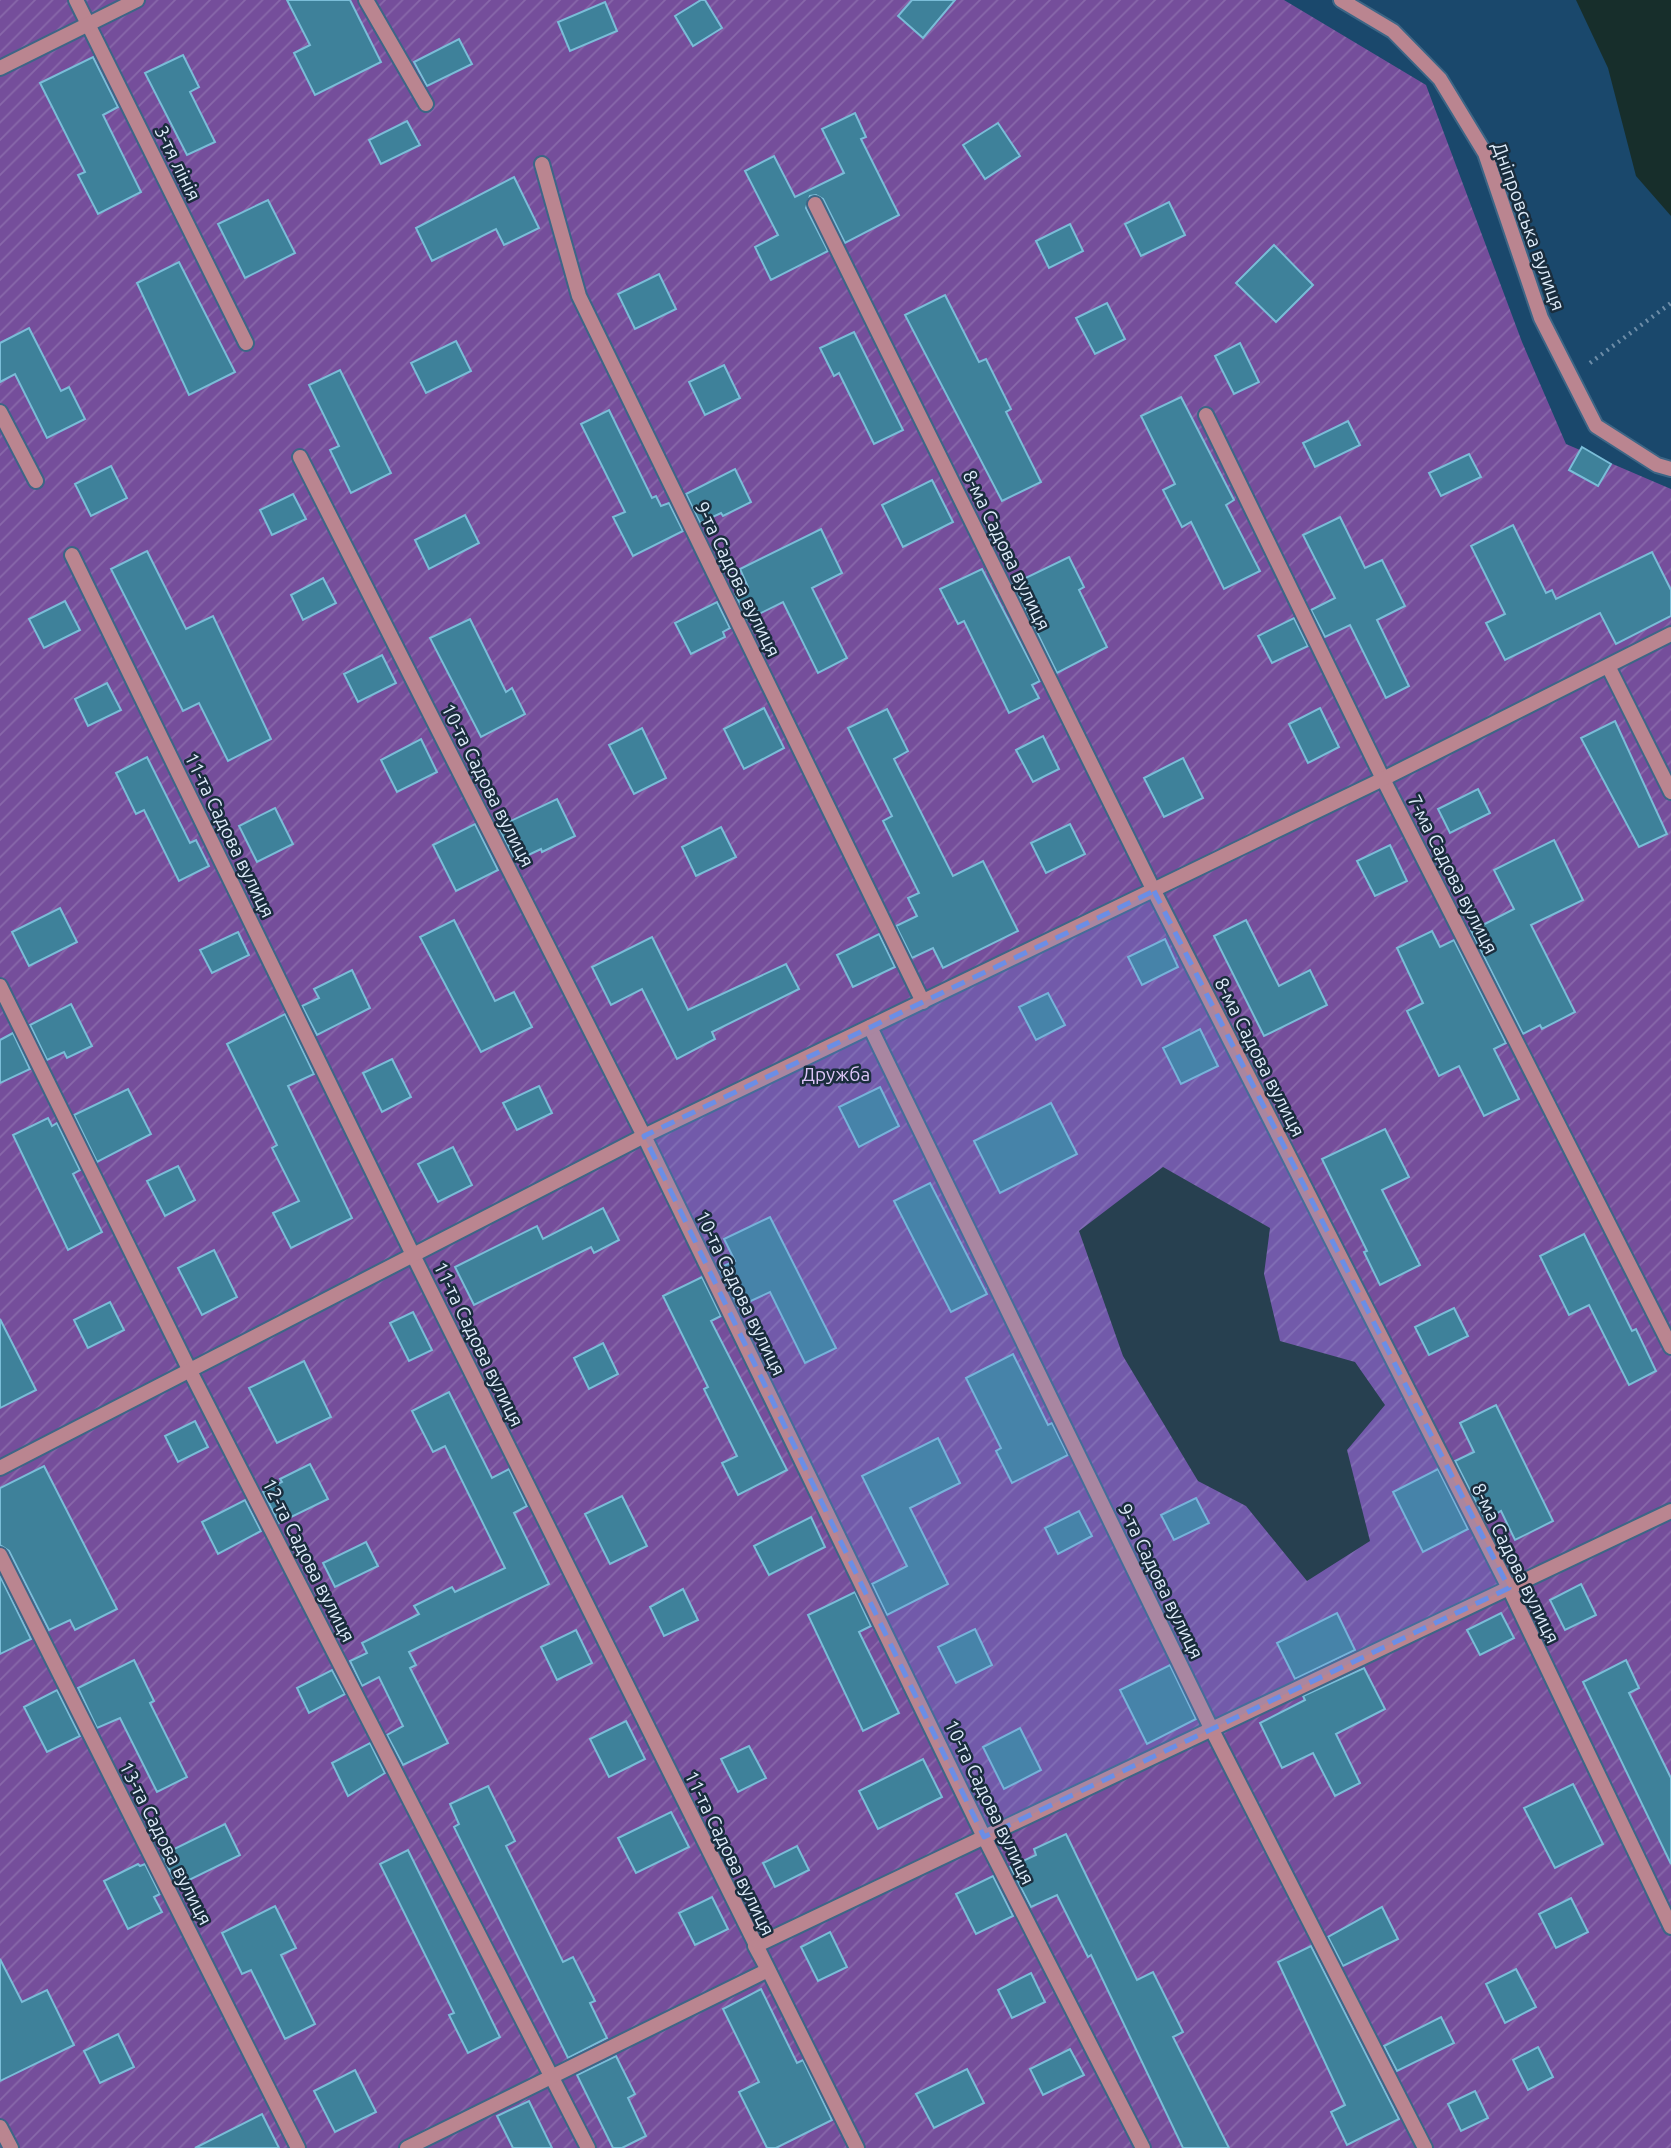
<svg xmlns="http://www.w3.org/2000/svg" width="1671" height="2148" font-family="Ubuntu,sans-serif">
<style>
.garden{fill:url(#garden-furrows)}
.water{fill:#172e2b}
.building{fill:#3e819a;stroke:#7abdd8;stroke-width:2}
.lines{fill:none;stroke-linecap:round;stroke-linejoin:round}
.minor-casing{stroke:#3d6686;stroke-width:18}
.path{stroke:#6d8da8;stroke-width:4.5;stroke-dasharray:2 5;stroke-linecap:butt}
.minor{stroke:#ba8590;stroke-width:14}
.marked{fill:#6b8ee6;fill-opacity:0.2;stroke:#6b8ee6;stroke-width:5;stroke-dasharray:14 9;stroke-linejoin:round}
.labels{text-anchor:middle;stroke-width:5;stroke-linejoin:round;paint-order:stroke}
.street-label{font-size:19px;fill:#dfedfb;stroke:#1a2d3d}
.park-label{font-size:19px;fill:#ddc6f8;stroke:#1a2d3d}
</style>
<defs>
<pattern id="garden-furrows" width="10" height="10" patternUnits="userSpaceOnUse" patternTransform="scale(1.75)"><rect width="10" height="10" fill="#754e9b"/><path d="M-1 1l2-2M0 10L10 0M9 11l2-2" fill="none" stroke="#8868aa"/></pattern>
</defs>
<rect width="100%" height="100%" fill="#1a486c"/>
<!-- garden -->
<path class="garden" d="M0,0H1284L1426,85L1522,342L1566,444L1671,489V2148H0Z"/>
<!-- water -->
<g class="water">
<path d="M1576,0H1671V216L1636,176L1608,68Z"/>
<path d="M1163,1167L1270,1228L1264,1274L1280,1341L1355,1362L1385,1405L1347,1450L1370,1541L1307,1581L1246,1506L1198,1481L1123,1356L1079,1231Z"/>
</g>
<!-- building -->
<g class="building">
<path d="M287,0H350L381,62L315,95L294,53L310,45Z"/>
<path d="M701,0H705L722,28L693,46L675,16Z"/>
<path d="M912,0H955L923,38L898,16Z"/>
<path d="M605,2L617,31L570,51L558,22Z"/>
<path d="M459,39L472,64L427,86L414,62Z"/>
<path d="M183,55L199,87L190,92L215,142L187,155L145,73Z"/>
<path d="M93,57L118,107L103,115L141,192L98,214L78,175L85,172L40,83Z"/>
<path d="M855,113L866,137L861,139L899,215L845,243L823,199L816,195L810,196L806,208L828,251L771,280L755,247L778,235L745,171L774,156L795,197L844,173L822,129Z"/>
<path d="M407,121L420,145L381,164L369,140Z"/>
<path d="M998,123L1020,156L985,179L963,145Z"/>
<path d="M514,177L539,228L504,245L496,229L432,261L416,228Z"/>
<path d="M268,200L295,253L245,278L218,224Z"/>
<path d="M1169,202L1185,235L1141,256L1125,224Z"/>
<path d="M1070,224L1083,251L1049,268L1036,241Z"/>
<path d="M1274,245L1313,285L1276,322L1236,283Z"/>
<path d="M179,262L235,372L189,395L137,283Z"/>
<path d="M659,274L676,309L635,329L618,294Z"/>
<path d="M945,295L979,362L986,359L1011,409L1006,412L1041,482L1002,501L905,315Z"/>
<path d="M1107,303L1125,339L1095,354L1076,318Z"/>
<path d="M29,328L61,391L69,387L85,419L47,438L15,374L0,382V343Z"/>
<path d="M854,332L903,430L874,444L839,373L834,376L820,348Z"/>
<path d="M456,341L471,371L426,393L411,363Z"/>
<path d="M1240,343L1259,382L1234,394L1215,356Z"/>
<path d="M724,365L740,398L705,415L689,382Z"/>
<path d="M340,370L391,473L351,493L330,450L339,446L309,385Z"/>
<path d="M1181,397L1234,500L1226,505L1260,571L1224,589L1191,522L1182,527L1163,490L1175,484L1141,416Z"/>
<path d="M609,410L652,498L656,496L661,506L669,503L683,531L633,556L613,517L625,512L581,424Z"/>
<path d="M1348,421L1360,445L1315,467L1303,443Z"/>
<path d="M1582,447L1611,464L1598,486L1569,470Z"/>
<path d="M1469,454L1481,477L1441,496L1429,473Z"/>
<path d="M111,466L127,498L91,516L75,484Z"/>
<path d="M735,469L751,502L723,516L721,513L700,523L686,494Z"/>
<path d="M932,480L953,522L903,547L882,505Z"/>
<path d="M293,494L306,519L272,535L260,510Z"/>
<path d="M465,515L479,543L429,569L415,540Z"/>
<path d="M1340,517L1365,568L1382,560L1405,606L1377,620L1409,686L1386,698L1350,625L1325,637L1311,610L1335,598L1303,535Z"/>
<path d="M1513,525L1546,593L1552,590L1556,599L1652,552L1671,590V616L1616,644L1600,613L1505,660L1486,623L1505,614L1471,546Z"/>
<path d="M821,529L842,573L812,588L847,658L818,673L783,602L747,620L735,594L748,587L740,569Z"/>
<path d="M147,551L186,629L213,616L271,739L228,761L199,703L183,711L111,569Z"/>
<path d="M1069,557L1084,587L1079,590L1107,647L1057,673L1013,584Z"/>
<path d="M982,569L1040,681L1032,685L1039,698L1009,713L964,621L958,624L940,589Z"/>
<path d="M323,578L336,603L303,620L291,595Z"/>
<path d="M65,601L80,630L44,648L29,619Z"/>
<path d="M717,602L730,628L723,632L725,637L691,654L675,623Z"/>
<path d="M1294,618L1308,646L1272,663L1258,636Z"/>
<path d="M470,619L506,692L512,688L525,714L481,737L430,638Z"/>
<path d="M382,655L396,683L358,702L344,674Z"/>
<path d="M107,683L121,710L88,726L75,699Z"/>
<path d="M764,708L784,748L744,769L724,729Z"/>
<path d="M1320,708L1339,747L1308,763L1289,724Z"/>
<path d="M887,709L908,751L894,759L953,876L983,861L1018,931L943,968L933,948L912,958L896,926L917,916L908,898L919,893L883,821L892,816L848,728Z"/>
<path d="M1615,721L1667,834L1639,847L1581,738Z"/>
<path d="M642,728L666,778L634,794L609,745Z"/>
<path d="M1043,736L1059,769L1033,782L1016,750Z"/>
<path d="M421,739L437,772L397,792L381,760Z"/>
<path d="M147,757L190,843L196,840L209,866L179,881L144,810L136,814L116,773Z"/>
<path d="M1183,758L1203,798L1164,817L1144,778Z"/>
<path d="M1478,789L1490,813L1450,833L1438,809Z"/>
<path d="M557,799L575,836L542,852L541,849L516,861L498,827Z"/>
<path d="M275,808L293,844L257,862L239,826Z"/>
<path d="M475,824L498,870L456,891L433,845Z"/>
<path d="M1070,824L1085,854L1046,873L1031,843Z"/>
<path d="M721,827L736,857L696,876L682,847Z"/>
<path d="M1554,840L1583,900L1531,925L1575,1012L1542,1029L1540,1025L1523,1034L1471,931L1514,909L1494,870Z"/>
<path d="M1390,845L1407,881L1375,896L1357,861Z"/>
<path d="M60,908L77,942L29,966L12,932Z"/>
<path d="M454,920L495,1001L514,992L532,1027L481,1052L420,937Z"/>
<path d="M1246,920L1279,986L1310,970L1327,1005L1264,1036L1214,936Z"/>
<path d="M1432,931L1440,947L1454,940L1506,1043L1494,1049L1519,1099L1484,1116L1459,1066L1439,1076L1407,1011L1423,1003L1397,948Z"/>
<path d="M238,932L249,955L212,973L200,950Z"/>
<path d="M879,934L895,967L853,987L837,955Z"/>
<path d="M652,937L688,1010L786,964L799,989L712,1032L715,1039L677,1059L642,989L611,1005L592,967Z"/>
<path d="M1165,939L1178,967L1142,985L1128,957Z"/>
<path d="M352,970L370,1008L317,1035L302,1006L319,998L314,989Z"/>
<path d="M1048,993L1065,1025L1036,1040L1019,1007Z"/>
<path d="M71,1004L92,1046L67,1058L64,1052L47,1060L30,1025Z"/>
<path d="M285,1014L314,1074L288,1086L352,1218L291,1248L273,1213L299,1201L272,1148L277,1145L227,1044Z"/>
<path d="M1200,1029L1218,1066L1181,1084L1163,1048Z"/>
<path d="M13,1033L30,1069L0,1083V1040Z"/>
<path d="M392,1059L411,1097L382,1112L363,1073Z"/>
<path d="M539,1086L552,1113L517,1130L503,1103Z"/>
<path d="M880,1087L899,1126L859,1147L839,1107Z"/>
<path d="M128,1089L151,1134L97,1162L74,1115Z"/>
<path d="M1051,1103L1077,1154L1000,1193L974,1141Z"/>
<path d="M48,1118L52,1126L57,1123L80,1170L73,1174L102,1232L68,1250L13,1135Z"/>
<path d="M1385,1129L1409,1177L1382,1190L1420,1265L1380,1285L1364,1252L1367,1251L1322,1159Z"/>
<path d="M453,1147L472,1185L438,1202L418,1164Z"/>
<path d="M178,1166L195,1200L165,1216L147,1181Z"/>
<path d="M930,1183L987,1294L951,1312L894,1201Z"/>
<path d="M603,1208L619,1240L594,1253L591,1247L474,1305L455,1267L537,1226L543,1239Z"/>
<path d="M770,1217L836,1348L805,1363L770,1292L738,1307L719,1268L735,1261L724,1239Z"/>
<path d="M1584,1234L1632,1331L1636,1329L1656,1371L1629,1385L1589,1305L1569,1315L1540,1256Z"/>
<path d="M214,1250L237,1297L202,1315L178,1268Z"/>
<path d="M702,1277L721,1316L711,1321L787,1470L738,1495L722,1463L737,1456L704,1389L708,1387L663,1296Z"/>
<path d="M110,1302L124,1330L88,1348L74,1320Z"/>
<path d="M1454,1308L1468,1336L1429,1355L1415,1327Z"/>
<path d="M413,1312L432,1350L409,1361L390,1323Z"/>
<path d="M0,1319L36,1390L0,1408Z"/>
<path d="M603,1343L618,1374L589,1389L574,1358Z"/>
<path d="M1013,1354L1048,1425L1052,1423L1068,1455L1012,1483L996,1451L1001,1448L966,1378Z"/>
<path d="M304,1361L331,1417L277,1443L249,1388Z"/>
<path d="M449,1392L492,1478L509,1469L527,1506L514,1513L549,1584L409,1652L416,1665L410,1668L448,1743L403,1765L387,1735L403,1726L379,1677L362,1686L350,1661L367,1653L362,1643L419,1614L414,1606L452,1587L455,1592L505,1568L445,1446L433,1452L412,1411Z"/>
<path d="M1496,1405L1553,1521L1515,1540L1501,1511L1485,1520L1455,1461L1474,1452L1460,1423Z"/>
<path d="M195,1421L208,1447L178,1462L165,1436Z"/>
<path d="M938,1438L960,1483L910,1508L948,1584L887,1615L872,1584L907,1566L862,1476Z"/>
<path d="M310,1464L328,1499L279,1523L263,1492L282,1482L280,1479Z"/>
<path d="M44,1466L117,1609L75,1630L70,1620L49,1630L9,1551L0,1545V1488Z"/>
<path d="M1438,1469L1468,1529L1423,1552L1393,1492Z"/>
<path d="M622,1496L647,1546L610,1564L585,1514Z"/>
<path d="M1196,1498L1209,1523L1174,1540L1161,1515Z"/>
<path d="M245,1500L261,1531L218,1554L202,1522Z"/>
<path d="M1079,1511L1092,1536L1058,1554L1045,1528Z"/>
<path d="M811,1517L825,1547L769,1575L754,1546Z"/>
<path d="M366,1542L378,1566L335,1587L323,1563Z"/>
<path d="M0,1576L31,1639L0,1654Z"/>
<path d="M1581,1584L1596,1615L1565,1630L1550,1600Z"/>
<path d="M683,1589L698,1620L664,1636L650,1607Z"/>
<path d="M855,1592L871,1626L859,1632L899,1713L863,1731L808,1615Z"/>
<path d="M1337,1613L1355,1650L1295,1679L1277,1643Z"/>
<path d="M1501,1613L1514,1638L1480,1655L1467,1630Z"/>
<path d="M975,1629L992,1665L956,1683L938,1647Z"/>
<path d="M576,1630L592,1663L557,1680L541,1647Z"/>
<path d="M134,1660L154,1701L150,1703L187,1777L157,1792L120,1718L97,1728L78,1688Z"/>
<path d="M1626,1660L1639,1688L1629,1693L1671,1778V1864L1583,1682Z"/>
<path d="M1170,1665L1196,1719L1147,1744L1120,1690Z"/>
<path d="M1364,1668L1385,1709L1336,1734L1360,1783L1335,1796L1313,1753L1282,1768L1260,1723L1305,1700L1303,1696Z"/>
<path d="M332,1670L345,1694L309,1713L297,1688Z"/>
<path d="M57,1690L80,1736L47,1752L24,1707Z"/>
<path d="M626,1721L645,1759L609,1777L590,1739Z"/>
<path d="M1020,1728L1041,1770L1004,1789L983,1747Z"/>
<path d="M370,1743L385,1773L348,1796L332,1763Z"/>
<path d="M749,1746L766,1778L738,1792L721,1759Z"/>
<path d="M923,1759L942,1797L878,1829L859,1791Z"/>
<path d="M1573,1784L1603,1844L1555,1868L1524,1808Z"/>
<path d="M488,1786L515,1841L506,1846L563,1962L573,1957L595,2001L590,2003L607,2038L568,2058L454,1827L459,1824L450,1804Z"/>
<path d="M671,1812L689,1847L636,1873L618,1838Z"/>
<path d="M225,1824L240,1855L177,1886L162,1855Z"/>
<path d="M1066,1834L1137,1980L1153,1972L1183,2032L1173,2037L1229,2148H1183L1091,1955L1088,1957L1057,1895L1031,1907L1010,1867L1036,1855L1034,1849Z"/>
<path d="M797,1846L809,1870L775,1887L763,1863Z"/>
<path d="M408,1850L500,2037L468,2053L449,2015L454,2013L380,1864Z"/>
<path d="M138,1864L140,1866L145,1864L160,1894L154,1897L162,1912L128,1929L104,1881Z"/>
<path d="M993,1876L1013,1916L976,1934L956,1894Z"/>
<path d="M712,1897L728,1929L695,1945L679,1913Z"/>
<path d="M1571,1898L1588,1932L1556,1948L1539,1914Z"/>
<path d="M275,1906L296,1948L281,1955L315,2024L285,2039L251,1970L242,1974L222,1933Z"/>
<path d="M1382,1907L1398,1939L1343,1966L1328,1937Z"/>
<path d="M830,1932L847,1967L818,1981L801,1947Z"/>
<path d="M1311,1946L1399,2119L1347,2145L1331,2112L1345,2105L1278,1962Z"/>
<path d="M0,1959L22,2002L47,1990L74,2045L0,2081Z"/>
<path d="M1516,1969L1536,2007L1505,2023L1486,1984Z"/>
<path d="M1031,1973L1045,2002L1012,2018L998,1990Z"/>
<path d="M761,1989L797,2063L803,2060L832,2120L776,2148H767L739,2092L759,2082L723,2009Z"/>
<path d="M1441,2017L1454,2043L1397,2071L1384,2046Z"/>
<path d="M118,2034L134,2067L100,2083L84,2051Z"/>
<path d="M1538,2047L1553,2077L1528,2090L1513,2060Z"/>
<path d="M1070,2049L1084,2075L1043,2095L1030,2069Z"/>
<path d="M616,2056L635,2094L628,2098L646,2136L622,2148H613L577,2075Z"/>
<path d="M967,2069L984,2103L934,2128L916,2094Z"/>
<path d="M355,2070L376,2112L335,2132L314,2091Z"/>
<path d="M1475,2091L1488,2118L1461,2131L1448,2104Z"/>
<path d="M529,2101L552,2148H513L497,2116Z"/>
<path d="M262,2114L279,2148H195Z"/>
</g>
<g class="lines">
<defs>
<g id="minor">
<path d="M76,0L246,343"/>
<path d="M366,0L426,104"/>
<path d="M1341,0L1393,31L1440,79L1485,153L1541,318L1596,426L1657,465L1671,469"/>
<path d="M0,68L137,0"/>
<path d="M542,164L579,296L923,1002"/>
<path d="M815,204L1154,891L1509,1588L1671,1927"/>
<path d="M0,412L36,481"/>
<path d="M1206,415L1383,779L1671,1347"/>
<path d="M300,457L644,1136L984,1837L1143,2148"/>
<path d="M72,555L414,1257L857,2148"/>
<path d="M1609,668L1671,792"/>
<path d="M0,986L190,1371L588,2148"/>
<path d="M870,1027L1211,1728L1425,2148"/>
<path d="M0,1468L644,1136L1383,779L1671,634"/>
<path d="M0,1555L298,2148"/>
<path d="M0,2127L11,2148"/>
<path d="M407,2148L768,1970L755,1946L1671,1511"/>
</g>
</defs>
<!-- minor casing -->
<use href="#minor" class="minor-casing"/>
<!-- path -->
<path class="path" d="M1590,363L1671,303"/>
<!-- minor -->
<use href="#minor" class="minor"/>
</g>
<!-- marked area -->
<path class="marked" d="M1154,891L1509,1588L984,1837L644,1136Z"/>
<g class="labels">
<!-- street labels -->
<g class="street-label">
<text transform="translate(178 163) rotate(64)" y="7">3-тя лінія</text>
<text transform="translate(1529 226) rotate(70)" y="7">Дніпровська вулиця</text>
<text transform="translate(1007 550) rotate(64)" y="7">8-ма Садова вулиця</text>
<text transform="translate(738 579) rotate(64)" y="7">9-та Садова вулиця</text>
<text transform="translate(488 785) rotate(63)" y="7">10-та Садова вулиця</text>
<text transform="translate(230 835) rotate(64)" y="7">11-та Садова вулиця</text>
<text transform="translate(1453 874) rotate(63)" y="7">7-ма Садова вулиця</text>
<text transform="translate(1260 1057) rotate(63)" y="7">8-ма Садова вулиця</text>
<text transform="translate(741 1293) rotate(64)" y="7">10-та Садова вулиця</text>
<text transform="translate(479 1344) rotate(64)" y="7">11-та Садова вулиця</text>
<text transform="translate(309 1560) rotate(63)" y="7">12-та Садова вулиця</text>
<text transform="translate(1516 1563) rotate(64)" y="7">8-ма Садова вулиця</text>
<text transform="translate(1161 1581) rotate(64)" y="7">9-та Садова вулиця</text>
<text transform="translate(990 1802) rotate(64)" y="7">10-та Садова вулиця</text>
<text transform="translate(166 1843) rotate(63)" y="7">13-та Садова вулиця</text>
<text transform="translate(730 1853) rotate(64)" y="7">11-та Садова вулиця</text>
</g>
<!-- park labels -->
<g class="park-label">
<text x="836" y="1081">Дружба</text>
</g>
</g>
</svg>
